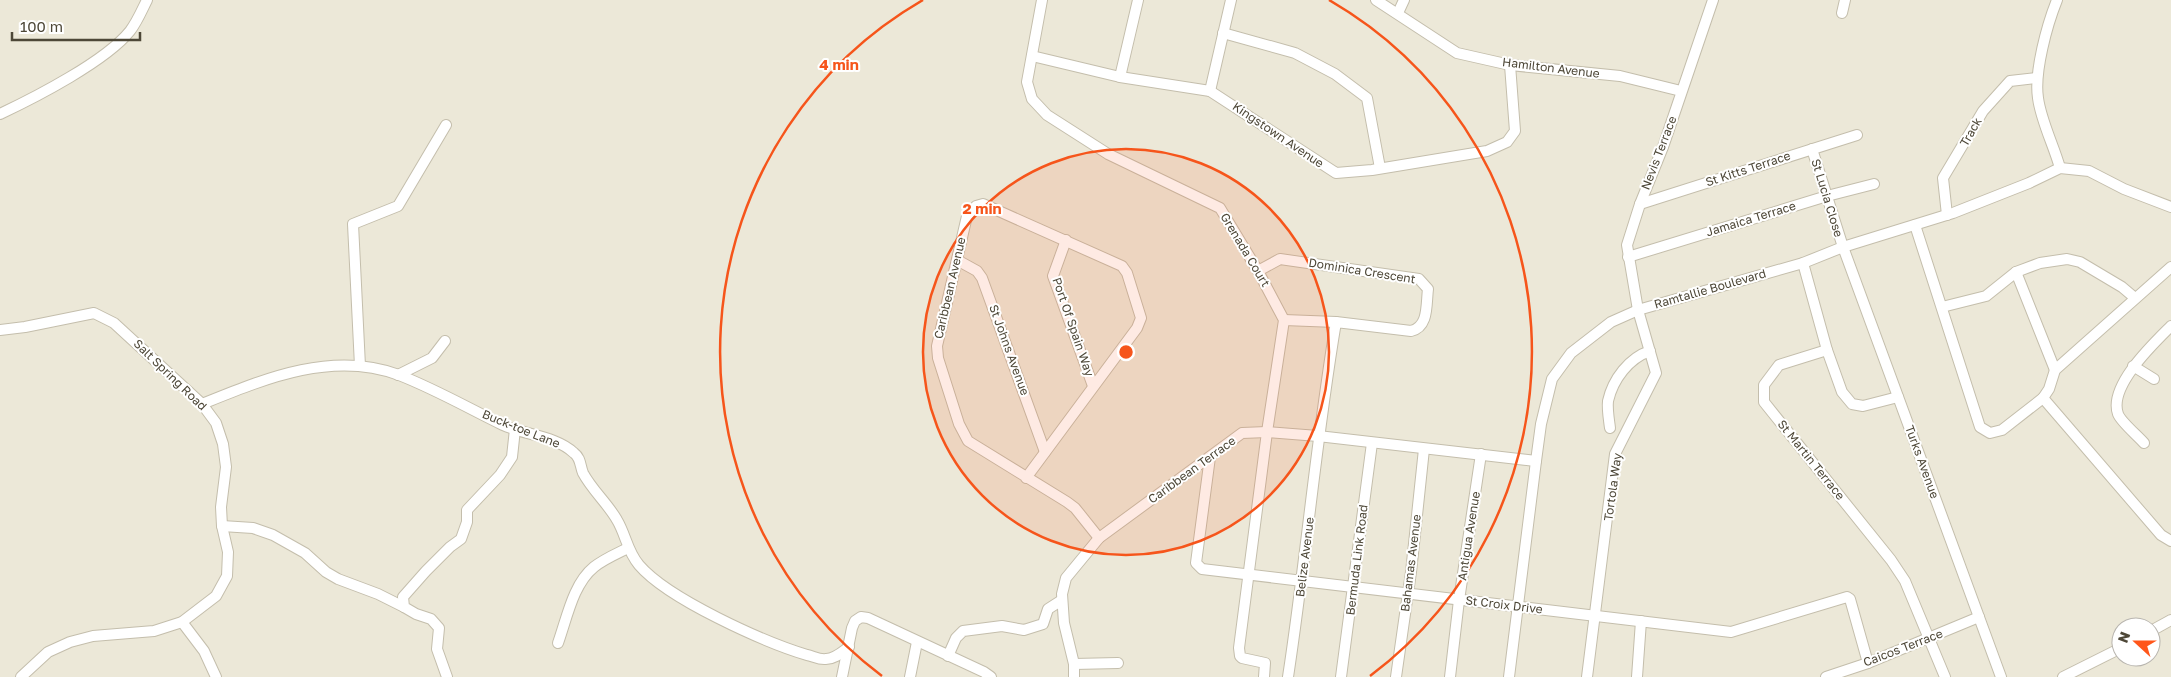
<svg xmlns="http://www.w3.org/2000/svg" width="2171" height="677" font-family="'Golos Text',sans-serif">
<style>
.residential{fill:#ece8d8;fill-rule:evenodd}
.lines{fill:none;stroke-linecap:round;stroke-linejoin:round}
.minor-casing{stroke:#c4beac;stroke-width:12}
.minor{stroke:#fff;stroke-width:10}
.ring{fill:none;stroke:#f6551b;stroke-width:2.5}
.labels{text-anchor:middle;stroke-width:4;stroke-linejoin:round;paint-order:stroke}
.street-label{font-size:12px;fill:#4d4737;stroke:#fff}
.centre{fill:#f6551b;stroke:#fff;stroke-width:2.5}
.ring-label{font-size:15px;text-anchor:middle;font-weight:bold;fill:#f6551b;stroke:#fff;stroke-width:4;stroke-linejoin:round;paint-order:stroke}
</style>
<rect width="100%" height="100%" fill="#f7f5eb"/>
<!-- residential -->
<path class="residential" d="M0,0H2171V677H0ZM2121,627H2151V657H2121Z"/>
<g class="lines">
<defs>
<g id="minor">
<path d="M1042,0L1027,82L1032,99L1047,115L1108,154L1220,208L1258,271L1284,320L1267,432L1239,648L1240,656L1242,658L1265,663L1264,677"/>
<path d="M1376,0L1457,53L1510,65L1620,76L1681,91"/>
<path d="M2057,0C2047,25 2034,72 2038,98C2041,121 2054,146 2060,168"/>
<path d="M1398,13L1404,0"/>
<path d="M1842,13L1845,0"/>
<path d="M1223,33L1295,53L1335,74L1367,98L1380,168"/>
<path d="M1032,56L1120,77L1210,91L1336,173L1372,170L1487,151L1507,142L1515,131L1510,65"/>
<path d="M1120,77L1138,0"/>
<path d="M1210,91L1231,0"/>
<path d="M0,114C36,97 106,61 130,31C137,22 142,10 147,0"/>
<path d="M1812,149L1843,247L2001,677"/>
<path d="M1640,204L1857,135"/>
<path d="M1947,215L1943,178L1983,111L2010,81L2037,78"/>
<path d="M1915,225L1980,427L1990,433L2002,430L2043,398"/>
<path d="M1066,240L1053,276L1093,386"/>
<path d="M1628,257L1827,196L1874,184"/>
<path d="M957,260L977,271L982,278L1045,452"/>
<path d="M1803,263L1827,350L1779,365L1764,385V402L1891,560L1905,581L1945,677"/>
<path d="M2171,267L2055,370L2049,389L2043,398L2161,535L2171,541"/>
<path d="M1258,271L1280,259L1419,279L1428,289C1426,304 1429,327 1411,331L1336,322C1316,440 1306,559 1288,677"/>
<path d="M2016,272L2055,370"/>
<path d="M1942,307L1986,296L2016,272L2040,263L2067,259L2080,262L2122,287L2135,298"/>
<path d="M1284,320L1336,322"/>
<path d="M0,330L25,327L94,313L114,323L202,404L216,423L223,444L226,467L221,507L222,526L228,552L227,576L216,596L182,622L154,631L93,636L70,642L48,652L21,677"/>
<path d="M1827,350L1842,392L1852,404L1863,406L1898,397"/>
<path d="M360,366L353,224L398,206L446,125"/>
<path d="M2133,366L2154,379"/>
<path d="M398,375L432,358L445,341"/>
<path d="M202,404C264,379 332,350 399,375C435,389 468,408 503,425C525,435 556,436 574,453C581,458 580,466 583,473C592,490 608,504 617,520C626,535 627,551 639,565C668,599 764,642 807,655C813,656 819,660 826,659C835,659 842,652 849,647"/>
<path d="M1610,428C1609,420 1607,409 1608,401C1613,379 1629,358 1650,351"/>
<path d="M2144,443C2138,436 2121,422 2118,414C2108,386 2154,343 2171,326"/>
<path d="M1210,457L1196,563L1202,569L1731,632L1847,597L1850,599L1868,663"/>
<path d="M1026,478L1137,328L1141,318L1127,273L1122,266L983,204L976,206L967,216L937,346L938,358L959,424L968,441L1067,502L1075,508L1099,538"/>
<path d="M222,526L253,528L273,535L305,553L326,572L338,579L378,594L404,607"/>
<path d="M182,622L204,651L216,677"/>
<path d="M2151,631L2171,620"/>
<path d="M558,643C567,618 573,584 594,567C604,559 616,554 628,548"/>
<path d="M948,656L956,638L963,631L1002,626L1024,630L1043,624L1048,609L1062,600"/>
<path d="M1074,664L1118,663"/>
<path d="M447,677L437,649L439,628L431,619L416,614L404,607L403,597L426,571L450,547L461,539L467,522V510L500,475L512,457L515,429"/>
<path d="M842,677L852,628L855,621L861,617L868,618L984,672L991,677"/>
<path d="M910,677L917,642"/>
<path d="M1074,677V664L1064,623L1062,594L1066,578L1099,538L1242,433L1267,432L1318,436L1536,461"/>
<path d="M1341,677L1372,443"/>
<path d="M1396,677L1411,572L1424,449"/>
<path d="M1450,677L1459,600L1481,454"/>
<path d="M1509,677L1536,461L1541,424L1552,379L1571,353L1611,322L1638,310L1803,263L1843,247L1953,213L2029,183L2060,168L2089,171L2124,189L2171,207"/>
<path d="M1587,677L1615,454L1656,373L1638,310L1627,245L1640,204L1663,147L1713,0"/>
<path d="M1637,677L1641,621"/>
<path d="M1826,677L1868,663L1979,617"/>
<path d="M2063,677L2121,648"/>
</g>
</defs>
<!-- minor casing -->
<use href="#minor" class="minor-casing"/>
<!-- minor -->
<use href="#minor" class="minor"/>
</g>
<!-- distance rings -->
<circle cx="1126" cy="352" r="203" fill="#f6551b" fill-opacity=".12"/>
<g class="ring">
<circle cx="1126" cy="352" r="203"/>
<path d="M882 676A406 406 0 0 1 923 0M1329 0A406 406 0 0 1 1370 676"/>
</g>
<g class="labels">
<!-- street labels -->
<g class="street-label">
<text transform="translate(1551 68) rotate(7)" y="4">Hamilton Avenue</text>
<text transform="translate(1971 132) rotate(-60)" y="4">Track</text>
<text transform="translate(1278 135) rotate(34)" y="4">Kingstown Avenue</text>
<text transform="translate(1659 153) rotate(-69)" y="4">Nevis Terrace</text>
<text transform="translate(1748 169) rotate(-18)" y="4">St Kitts Terrace</text>
<text transform="translate(1827 198) rotate(73)" y="4">St Lucia Close</text>
<text transform="translate(1751 219) rotate(-17)" y="4">Jamaica Terrace</text>
<text transform="translate(1245 250) rotate(59)" y="4">Grenada Court</text>
<text transform="translate(1362 271) rotate(9)" y="4">Dominica Crescent</text>
<text transform="translate(950 288) rotate(-77)" y="4">Caribbean Avenue</text>
<text transform="translate(1710 289) rotate(-16)" y="4">Ramtallie Boulevard</text>
<text transform="translate(1073 327) rotate(71)" y="4">Port Of Spain Way</text>
<text transform="translate(1009 350) rotate(70)" y="4">St Johns Avenue</text>
<text transform="translate(170 375) rotate(44)" y="4">Salt Spring Road</text>
<text transform="translate(521 429) rotate(22)" y="4">Buck-toe Lane</text>
<text transform="translate(1811 460) rotate(51)" y="4">St Martin Terrace</text>
<text transform="translate(1922 462) rotate(70)" y="4">Turks Avenue</text>
<text transform="translate(1192 470) rotate(-36)" y="4">Caribbean Terrace</text>
<text transform="translate(1613 487) rotate(-82)" y="4">Tortola Way</text>
<text transform="translate(1469 536) rotate(-81)" y="4">Antigua Avenue</text>
<text transform="translate(1305 557) rotate(-83)" y="4">Belize Avenue</text>
<text transform="translate(1357 560) rotate(-83)" y="4">Bermuda Link Road</text>
<text transform="translate(1411 563) rotate(-83)" y="4">Bahamas Avenue</text>
<text transform="translate(1504 605) rotate(7)" y="4">St Croix Drive</text>
<text transform="translate(1903 648) rotate(-21)" y="4">Caicos Terrace</text>
</g>
</g>
<circle cx="1126" cy="352" r="8" class="centre"/>
<g class="ring-label">
<text x="839" y="70">4 min</text>
<text x="982" y="214">2 min</text>
</g>
<!-- north arrow -->
<g transform="translate(2136 642) rotate(291)"><circle r="24" fill="#ffffff" stroke="#b8b5af"/>
<path d="M0-4L9 19L0 12L-9 19Z" fill="#ff561a"/>
<text y="-8" font-size="14" font-weight="bold" text-anchor="middle" fill="#4d4737">N</text>
</g>
<!-- scale -->
<path d="M12 32v8h128v-8" fill="none" stroke="#4d4737" stroke-width="2.5"/>
<text x="20" y="32" font-size="15" fill="#4d4737" stroke="#ffffff" stroke-width="4" paint-order="stroke">100 m</text>
</svg>
